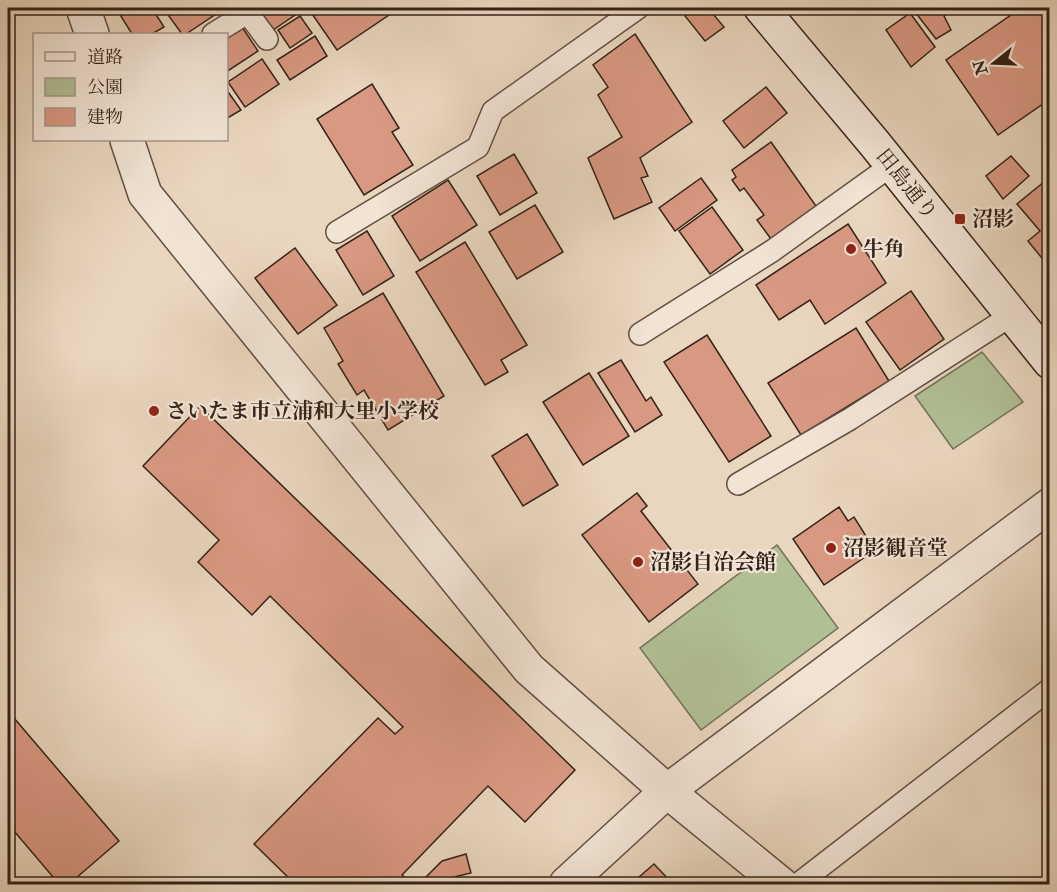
<svg xmlns="http://www.w3.org/2000/svg" width="1057" height="892" font-family="'IM FELL Double Pica','Noto Serif JP',serif">
<style>
.green{fill:#b1bf95;stroke:#727157;stroke-width:1.5}
.building{fill:#d99882;stroke:#342319;stroke-width:1.5}
.lines{fill:none;stroke-linecap:round;stroke-linejoin:round}
.lane-casing{stroke:#615042;stroke-width:24}
.street-casing{stroke:#615042;stroke-width:36}
.secondary-casing{stroke:#342319;stroke-width:36}
.lane{stroke:#f1e4d5;stroke-width:21}
.street{stroke:#f1e4d5;stroke-width:33}
.secondary{stroke:#f1e4d5;stroke-width:33}
.poi-dot{fill:#8f2418;stroke:#f1e4d5;stroke-width:2}
.labels{text-anchor:middle;stroke-width:4.5;stroke-linejoin:round;paint-order:stroke}
.street-label{font-size:21px;fill:#342319;stroke:#f1e4d5}
.poi-label{font-size:21px;font-weight:bold;fill:#342319;stroke:#f1e4d5;text-anchor:start}
</style>
<rect width="100%" height="100%" fill="#e9d6be"/>
<filter id="stains"><feTurbulence type="fractalNoise" baseFrequency=".00333" numOctaves="4"/><feColorMatrix values="0 0 0 0 .2 0 0 0 0 .09 0 0 0 0 .02 0 0 0 .5 -.17"/></filter>
<radialGradient id="worn" r=".72"><stop offset=".6" stop-color="#630" stop-opacity="0"/><stop offset="1" stop-color="#630" stop-opacity=".3"/></radialGradient>
<!-- green -->
<g class="green">
<path d="M982,352L1023,402L953,449L915,396Z"/>
<path d="M777,545L838,628L701,730L640,648Z"/>
</g>
<!-- building -->
<g class="building">
<path d="M127,8H152L164,27L152,34H132L119,13Z"/>
<path d="M163,8H225L186,34H182Z"/>
<path d="M260,8H294L298,13L270,32L255,11Z"/>
<path d="M308,8H384L389,15L337,50Z"/>
<path d="M696,8H708L724,27L705,41L685,16Z"/>
<path d="M912,8H956L944,16L951,30L936,39Z"/>
<path d="M1021,8H1038L1050,23V99L998,135L946,60Z"/>
<path d="M910,13L935,47L911,67L886,30Z"/>
<path d="M300,16L312,33L290,48L278,30Z"/>
<path d="M242,27L258,51L226,72V38Z"/>
<path d="M635,34L692,122L640,158L648,176L641,178L652,202L614,219L588,158L622,137L598,95L608,87L593,65Z"/>
<path d="M315,36L327,56L290,80L277,60Z"/>
<path d="M262,59L279,84L245,107L228,82Z"/>
<path d="M372,84L399,128L392,132L413,165L364,195L317,119Z"/>
<path d="M766,87L787,113L744,148L723,121Z"/>
<path d="M226,89L241,110L226,119Z"/>
<path d="M771,142L816,206L771,239L757,220L764,215L744,188L740,191L732,180L736,177L732,170Z"/>
<path d="M514,154L537,193L500,215L477,176Z"/>
<path d="M1011,156L1029,176L1003,199L986,176Z"/>
<path d="M1050,177V268L1028,241L1040,231L1017,204Z"/>
<path d="M701,178L717,200L675,231L659,208Z"/>
<path d="M448,180L477,225L420,261L392,216Z"/>
<path d="M535,205L563,252L517,279L489,232Z"/>
<path d="M712,207L743,250L710,274L679,231Z"/>
<path d="M848,224L886,283L825,324L810,300L779,320L756,285Z"/>
<path d="M367,231L394,276L363,295L336,250Z"/>
<path d="M465,242L527,345L501,360L508,372L485,385L416,272Z"/>
<path d="M295,248L337,305L298,334L255,278Z"/>
<path d="M911,291L944,339L900,370L866,322Z"/>
<path d="M383,293L444,396L388,430L364,390L357,395L338,364L343,361L324,328Z"/>
<path d="M856,328L889,381L801,435L768,383Z"/>
<path d="M707,335L771,436L729,462L664,362Z"/>
<path d="M621,360L646,401L651,397L662,415L635,432L598,373Z"/>
<path d="M589,373L629,436L583,465L543,402Z"/>
<path d="M200,406L575,770L525,822L488,786L402,875L413,884H295L254,844L378,718L395,734L403,727L270,596L252,615L198,562L219,540L143,466Z"/>
<path d="M527,434L558,485L523,506L492,456Z"/>
<path d="M637,493L647,506L641,511L698,584L649,622L582,535Z"/>
<path d="M839,507L848,521L854,517L866,536L859,541L868,555L824,585L793,539Z"/>
<path d="M8,711L119,841L69,884H59L8,824Z"/>
<path d="M466,854L471,873L450,878L444,884H419L442,861Z"/>
<path d="M654,864L673,884H631Z"/>
</g>
<g class="lines">
<defs>
<g id="lane">
<path d="M244,8L267,39"/>
<path d="M213,34L247,13"/>
<path d="M337,232L478,147L493,111L638,8"/>
<path d="M640,334L772,251L892,165"/>
<path d="M738,484L850,419L1012,315"/>
<path d="M798,884L1050,689"/>
</g>
<g id="street">
<path d="M83,8L92,34"/>
<path d="M127,140L145,194L529,669L667,791L781,884"/>
<path d="M566,884L667,791L1050,505"/>
</g>
<path id="secondary" d="M761,8L875,144L1050,362"/>
</defs>
<!-- lane casing -->
<use href="#lane" class="lane-casing"/>
<!-- street casing -->
<use href="#street" class="street-casing"/>
<!-- secondary casing -->
<use href="#secondary" class="secondary-casing"/>
<!-- lane -->
<use href="#lane" class="lane"/>
<!-- street -->
<use href="#street" class="street"/>
<!-- secondary -->
<use href="#secondary" class="secondary"/>
</g>
<!-- markers -->
<g class="poi-dot">
<rect x="954" y="213" width="12" height="12" rx="3"/>
<circle cx="851" cy="249" r="6"/>
<circle cx="154" cy="411" r="6"/>
<circle cx="831" cy="548" r="6"/>
<circle cx="638" cy="562" r="6"/>
</g>
<g class="labels">
<!-- street labels -->
<g class="street-label">
<text transform="translate(907 184) rotate(51)" y="7">田島通り</text>
</g>
<!-- poi labels -->
<g class="poi-label">
<text x="972" y="226">沼影</text>
<text x="863" y="256">牛角</text>
<text x="166" y="418">さいたま市立浦和大里小学校</text>
<text x="843" y="555">沼影観音堂</text>
<text x="650" y="569">沼影自治会館</text>
</g>
</g>
<!-- margin -->
<rect width="1057" height="892" fill="none" stroke="#e9d6be" stroke-width="30"/>
<rect x="9" y="9" width="1039" height="874" fill="none" stroke="#342319" stroke-width="3"/>
<rect x="15" y="15" width="1027" height="862" fill="none" stroke="#342319" stroke-width="1.5"/>
<!-- legend -->
<rect x="33" y="33" width="195" height="108" fill="#f1e4d5" stroke="#a5978a" stroke-width="1.5"/>
<rect x="45" y="52" width="30" height="9" fill="#f1e4d5" stroke="#a5978a" stroke-width="1.5"/>
<text x="87" y="63" font-size="18" fill="#342319">道路</text>
<rect x="45" y="78" width="30" height="18" fill="#b1bf95" stroke="#a5978a" stroke-width="1.5"/>
<text x="87" y="93" font-size="18" fill="#342319">公園</text>
<rect x="45" y="108" width="30" height="18" fill="#d99882" stroke="#a5978a" stroke-width="1.5"/>
<text x="87" y="123" font-size="18" fill="#342319">建物</text>
<!-- north arrow -->
<g transform="translate(994 63) rotate(252)" stroke="#f1e4d5" stroke-width="4.5" paint-order="stroke">
<path d="M0-4.5L10 22L0 15L-10 22Z" fill="#342319"/>
<text y="-9" font-size="16" font-weight="bold" text-anchor="middle" fill="#342319">N</text>
</g>
<rect width="100%" height="100%" filter="url(#stains)"/>
<rect width="100%" height="100%" fill="url(#worn)"/>
</svg>
